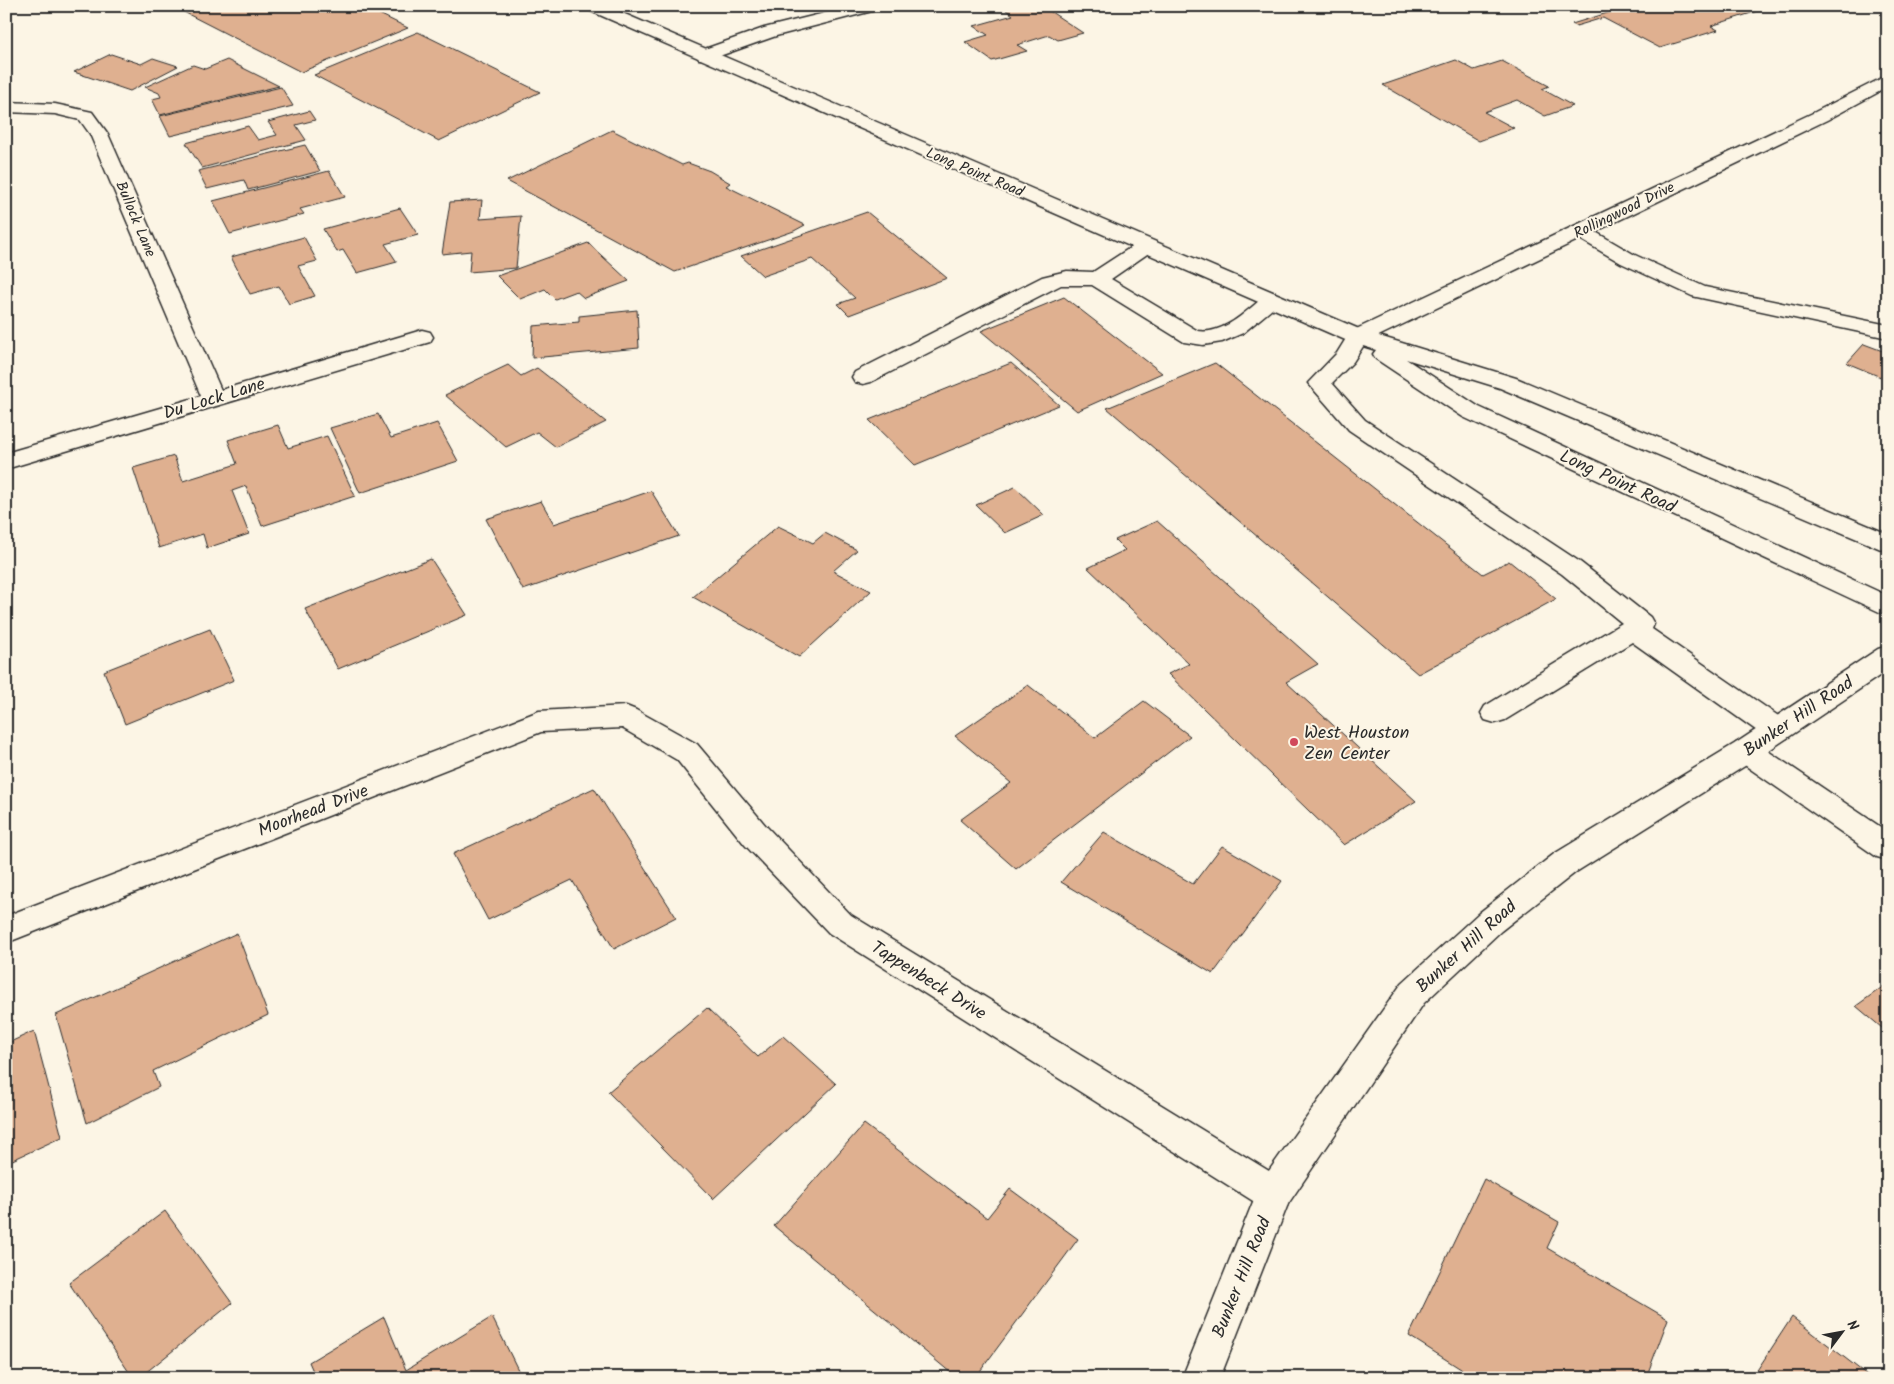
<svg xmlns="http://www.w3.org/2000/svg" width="1894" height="1384" font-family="Kalam,sans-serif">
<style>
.building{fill:#dfb090;stroke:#2b2b2b}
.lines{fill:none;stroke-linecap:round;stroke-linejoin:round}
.lane-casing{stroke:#2b2b2b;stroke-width:3}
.street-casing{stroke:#2b2b2b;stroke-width:3}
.secondary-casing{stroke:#2b2b2b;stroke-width:3}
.lane{fill:#fcf5e5;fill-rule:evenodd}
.street{fill:#fcf5e5;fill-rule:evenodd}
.secondary{fill:#fcf5e5;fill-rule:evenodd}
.poi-dot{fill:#d1495b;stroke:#fcf5e5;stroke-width:2}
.labels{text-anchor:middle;stroke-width:4;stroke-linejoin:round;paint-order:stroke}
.far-street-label{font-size:15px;fill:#2b2b2b;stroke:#fcf5e5}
.street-label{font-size:18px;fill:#2b2b2b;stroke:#fcf5e5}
.poi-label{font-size:18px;fill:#2b2b2b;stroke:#fcf5e5;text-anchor:start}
</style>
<rect width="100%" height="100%" fill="#fcf5e5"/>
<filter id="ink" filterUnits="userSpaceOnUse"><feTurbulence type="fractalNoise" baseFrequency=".02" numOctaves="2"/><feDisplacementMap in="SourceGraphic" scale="10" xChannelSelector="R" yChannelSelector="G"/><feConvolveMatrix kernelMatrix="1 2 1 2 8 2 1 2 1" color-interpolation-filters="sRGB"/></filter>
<g filter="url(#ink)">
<!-- building -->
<g class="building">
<path d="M183,6H363L408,28L301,72L176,8Z"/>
<path d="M1019,6H1042L1083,33L1058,40L1049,35L1017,45L1027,51L992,61L965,42L988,35L974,26L1013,15L1006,10Z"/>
<path d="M1630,6H1773L1711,26L1718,30L1660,48L1603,18L1576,26L1572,24Z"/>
<path d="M418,32L540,92L439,141L314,75Z"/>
<path d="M111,54L141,64L153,58L178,66L130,91L74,72Z"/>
<path d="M227,60L279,86L160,115L152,99L161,97L159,93L145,87L193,65L205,69Z"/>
<path d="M1456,60L1474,70L1502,61L1549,86L1542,89L1573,106L1545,116L1517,100L1484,112L1514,128L1479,141L1383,85Z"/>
<path d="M281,87L293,106L170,136L160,116Z"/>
<path d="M309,111L315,120L296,125L306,140L202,168L186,143L248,126L258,140L277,135L268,122Z"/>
<path d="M612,130L682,165L688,163L710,171L730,183L726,186L805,225L794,231L675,272L507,181Z"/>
<path d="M305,145L320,171L248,190L244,180L207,189L198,171Z"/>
<path d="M329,171L345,197L300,209L304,214L230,234L213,201Z"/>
<path d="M482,200L480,219L521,216L516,268L469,272L471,251L442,254L450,202Z"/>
<path d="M400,208L418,235L385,244L397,262L357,273L343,250L337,252L323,229Z"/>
<path d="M867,212L947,278L849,315L838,304L855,298L812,259L763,276L741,256Z"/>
<path d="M304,237L317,261L298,266L315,296L289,304L279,286L250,294L231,257Z"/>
<path d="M588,243L629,281L584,298L576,291L555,299L545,289L520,299L497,276Z"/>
<path d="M1064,297L1162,373L1077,411L981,331Z"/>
<path d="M637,310L639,348L532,358L533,326L579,322V316Z"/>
<path d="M1864,344L1888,353V380L1847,363Z"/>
<path d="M1011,363L1059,405L915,465L869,420Z"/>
<path d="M1215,363L1483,574L1509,561L1556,599L1418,674L1107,408Z"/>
<path d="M508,365L521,376L537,368L606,422L556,447L537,432L506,447L445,395Z"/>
<path d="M378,414L391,438L437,423L458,461L360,493L330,428Z"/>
<path d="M278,425L288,448L327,436L355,496L262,526L246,486L232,491L249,534L207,548L203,534L159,548L133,468L174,456L183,481L237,464L228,440Z"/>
<path d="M1015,487L1044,515L1005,533L976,505Z"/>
<path d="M651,491L679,536L523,590L486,519L541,501L554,524Z"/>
<path d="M1157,521L1318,664L1286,682L1416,801L1344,845L1168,674L1189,664L1088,568L1125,550L1115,540Z"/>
<path d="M778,526L813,543L825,533L857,550L833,571L871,591L799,657L693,597Z"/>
<path d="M431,559L467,615L338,669L305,609Z"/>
<path d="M210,629L234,680L125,724L104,671Z"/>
<path d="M1028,685L1095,738L1144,701L1190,736L1016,869L960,820L1011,783L955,736Z"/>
<path d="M594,788L676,917L614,949L572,880L488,920L453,854Z"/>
<path d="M1104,832L1193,884L1222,846L1282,881L1213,974L1061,882Z"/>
<path d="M237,933L268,1015L153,1071L159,1087L87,1123L56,1015Z"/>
<path d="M1888,983V1033L1856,1006Z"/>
<path d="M707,1008L758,1057L783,1036L836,1084L713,1199L608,1092Z"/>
<path d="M34,1031L62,1137L6,1163V1044Z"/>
<path d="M864,1124L987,1218L1010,1189L1078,1239L975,1378H957L774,1226Z"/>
<path d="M1484,1179L1559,1222L1547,1248L1668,1319L1646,1378H1475L1409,1336Z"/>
<path d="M165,1211L232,1303L139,1378H133L69,1283Z"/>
<path d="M384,1317L406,1370L492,1317L522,1378H316L309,1362Z"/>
<path d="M1792,1317L1871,1378H1752Z"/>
</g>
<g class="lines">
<defs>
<g id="lane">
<path d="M1580,225L1587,227L1635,255L1705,287L1888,325V338L1692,296L1621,263L1573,235L1570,231L1573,227Z"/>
<path d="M1146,240L1153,242L1156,246L1153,250L1111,279L1198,331C1224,335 1246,311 1265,296L1272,294L1279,296L1283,300L1243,333L1222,342L1203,345L1184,342L1092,285H1061L871,382L863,384L855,382L852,377L855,372L1042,277L1067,271L1093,272L1139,242Z"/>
<path d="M1358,330L1366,332L1369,337L1353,362L1332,383L1365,420L1580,562L1650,617L1654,624L1652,629L1787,722L1791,730L1787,738L1777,741L1767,738L1632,642L1505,720L1495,723L1485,720L1481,713L1485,706L1622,623L1562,574L1349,430L1308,383L1337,353L1350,332Z"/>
<path d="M1746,740L1756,743L1888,832V860L1877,857L1736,759L1732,751L1736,743Z"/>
</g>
<g id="street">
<path d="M853,6H882L880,9L776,36L711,59H699L696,55L699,51L764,28Z"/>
<path d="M1888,75V87L1827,120L1366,342L1358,344L1350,342L1347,337L1350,332L1815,112Z"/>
<path d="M6,102L55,104L92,112L108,134L221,390L422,330L430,332L433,337L430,342L6,469V453L201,396L90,134L80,120L55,114L6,112Z"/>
<path d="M626,706L636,710L697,744L767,827L851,915L1287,1182L1292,1194L1287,1206L1274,1211L1261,1206L829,933L745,845L677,760L622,728L541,732L6,943V916L529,715L539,711Z"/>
</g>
<g id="secondary">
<path d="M584,6H606L1366,332L1516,378L1888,534V552L1500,388L1406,359L1479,407L1888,596V616L1463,417L1376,359L1373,354L1376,350L1350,342L586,9Z"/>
<path d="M1888,646V670L1756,759L1576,872L1501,931L1424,1003L1288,1204L1220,1378H1182L1261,1182L1402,983L1479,913L1554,854L1736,743L1878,649Z"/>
</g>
</defs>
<!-- lane casing -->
<use href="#lane" class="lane-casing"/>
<!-- street casing -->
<use href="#street" class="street-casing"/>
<!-- secondary casing -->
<use href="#secondary" class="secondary-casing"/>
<!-- lane -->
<use href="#lane" class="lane"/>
<!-- street -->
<use href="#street" class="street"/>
<!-- secondary -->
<use href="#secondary" class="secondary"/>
</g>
</g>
<!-- markers -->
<circle class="poi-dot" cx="1294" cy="742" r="5"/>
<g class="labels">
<!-- far-street labels -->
<g class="far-street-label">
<text transform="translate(975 172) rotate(23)" y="5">Long Point Road</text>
<text transform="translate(1624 210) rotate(-26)" y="5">Rollingwood Drive</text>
<text transform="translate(136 219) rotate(67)" y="5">Bullock Lane</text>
</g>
<!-- street labels -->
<g class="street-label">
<text transform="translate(214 398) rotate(-17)" y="6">Du Lock Lane</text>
<text transform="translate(1618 481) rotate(25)" y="6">Long Point Road</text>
<text transform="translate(1798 716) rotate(-34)" y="6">Bunker Hill Road</text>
<text transform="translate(313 810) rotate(-21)" y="6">Moorhead Drive</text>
<text transform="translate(1466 946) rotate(-42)" y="6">Bunker Hill Road</text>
<text transform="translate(929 980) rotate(32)" y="6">Tappenbeck Drive</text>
<text transform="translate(1241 1277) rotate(-68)" y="6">Bunker Hill Road</text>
</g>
<!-- poi labels -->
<g class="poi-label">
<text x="1304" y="738">West Houston<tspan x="1304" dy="21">Zen Center</tspan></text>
</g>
</g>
<!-- margin -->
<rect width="1894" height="1384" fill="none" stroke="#fcf5e5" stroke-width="25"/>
<rect x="12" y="12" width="1869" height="1359" fill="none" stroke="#2b2b2b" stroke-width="2" filter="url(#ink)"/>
<!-- north arrow -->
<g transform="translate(1842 1332) rotate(58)" stroke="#fcf5e5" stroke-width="4" paint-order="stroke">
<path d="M0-4L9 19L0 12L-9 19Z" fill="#2b2b2b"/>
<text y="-8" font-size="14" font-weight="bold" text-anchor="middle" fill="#2b2b2b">N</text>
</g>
</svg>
